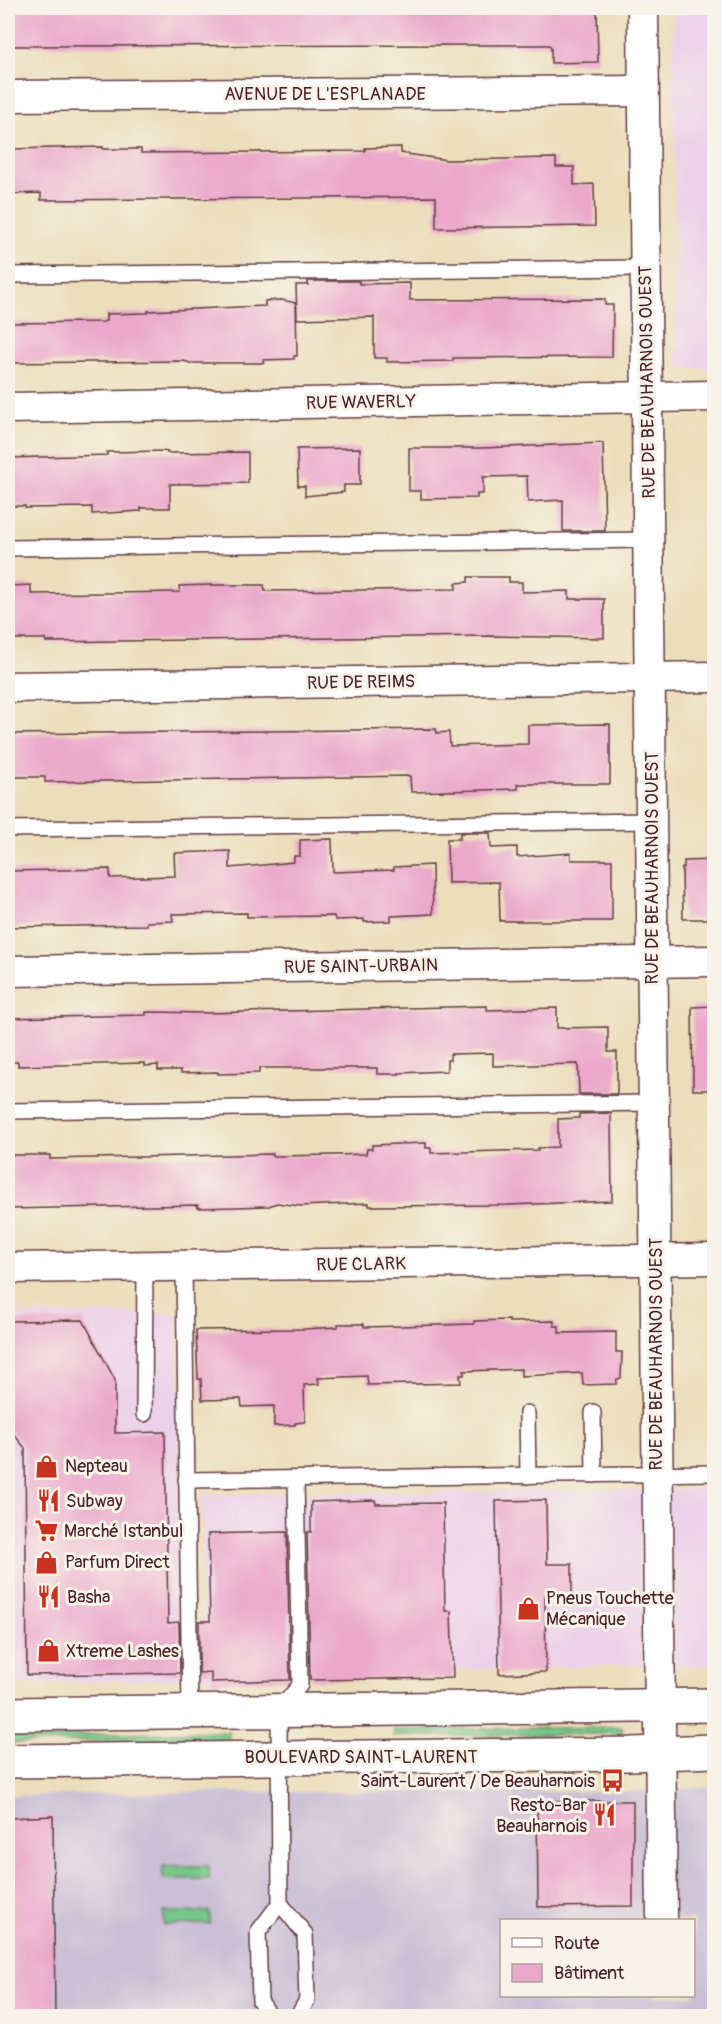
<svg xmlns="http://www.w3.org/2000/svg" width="722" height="2024" font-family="Pangolin,sans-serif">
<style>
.built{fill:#ecd1ea}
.industrial{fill:#cbbfd5;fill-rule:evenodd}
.green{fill:#76c88a;stroke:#60745a;stroke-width:1.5}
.building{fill:#eba8cb}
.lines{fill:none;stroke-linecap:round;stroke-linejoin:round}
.service-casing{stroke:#623c41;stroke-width:18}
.minor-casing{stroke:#623c41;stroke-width:33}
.secondary-casing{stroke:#623c41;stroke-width:36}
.service{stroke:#fff;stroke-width:15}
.minor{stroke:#fff;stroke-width:30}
.secondary{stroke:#fff;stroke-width:33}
.labels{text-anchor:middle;stroke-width:6;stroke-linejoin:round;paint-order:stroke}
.street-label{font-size:18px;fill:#4a1f2b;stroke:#f7f3e8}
.poi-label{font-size:18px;fill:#4a1f2b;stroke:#f7f3e8;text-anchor:start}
</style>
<rect width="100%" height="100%" fill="#f7f3e8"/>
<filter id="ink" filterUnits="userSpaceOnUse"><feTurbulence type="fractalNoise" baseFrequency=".0167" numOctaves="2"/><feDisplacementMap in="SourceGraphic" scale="12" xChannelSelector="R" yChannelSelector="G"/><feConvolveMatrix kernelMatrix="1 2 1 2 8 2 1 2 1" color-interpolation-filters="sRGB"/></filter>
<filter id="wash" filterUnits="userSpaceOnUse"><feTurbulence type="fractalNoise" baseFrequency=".008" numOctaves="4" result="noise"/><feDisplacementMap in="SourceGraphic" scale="24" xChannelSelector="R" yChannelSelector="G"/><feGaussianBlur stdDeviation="1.35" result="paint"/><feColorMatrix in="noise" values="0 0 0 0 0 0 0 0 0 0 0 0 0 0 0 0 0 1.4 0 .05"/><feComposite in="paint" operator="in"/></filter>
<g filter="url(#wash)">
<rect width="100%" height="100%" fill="#ecdebb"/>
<!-- built -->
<g class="built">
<path d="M673,8H714V368H683L677,364Z"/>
<path d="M178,1313L182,1679L8,1684V1315Z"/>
<path d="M714,1489V1665H621L203,1678L201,1495Z"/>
</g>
<!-- industrial -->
<path class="industrial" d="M714,1787V2016H8V1796L198,1792H624ZM502,1920H694V1996H502Z"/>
<!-- green -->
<g class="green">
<path d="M622,1727V1734L394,1736V1730Z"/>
<path d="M229,1732V1739L8,1743V1736Z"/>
<rect x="163" y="1866" width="46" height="13"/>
<path d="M164,1912H210V1924L164,1925Z"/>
</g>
<g id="blocks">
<!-- building -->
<g class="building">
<path d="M8,8H597L598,62L551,63V47L549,45L8,46Z"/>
<path d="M103,147V149H141V153L365,151V148L401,147V153L447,160L556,158V167H574V185L594,184L595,226L436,228V197L41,200V193L8,194V149Z"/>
<path d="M308,281H359V284L410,283V300L605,299V305H613L612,357L453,358V361L387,362V358H374V317L297,319L296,285H308Z"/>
<path d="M282,300L296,303L297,356H294V359L263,360L264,363H190L184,361L8,363V323L103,322L106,321V314L148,313V311L265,306V301Z"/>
<path d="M603,443L605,531H563V500L528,502L527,476L483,477V494H477V498L421,499V491H409V448H483Z"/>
<path d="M360,448V485H344V492L305,496V486H298L297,449Z"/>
<path d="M167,451V453L248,452V483L170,484V508H141V511L92,514V507L25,508V506H8V458L107,455V452Z"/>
<path d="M468,577H509V582H522V592L569,591V599H604V638L490,636L46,642V639H8V586L31,585V594L180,592L179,586L209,585H264L265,591L456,589V583L468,582Z"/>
<path d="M610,724V784H517L518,789L411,792L410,776L45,782V777H8V734L436,729L437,733L449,732L450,746L528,744V725Z"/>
<path d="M460,833H490L491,848L517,847V857L571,853V860H612V921H500L499,882L448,883L447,839H460Z"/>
<path d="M332,839L333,872L394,870V867L432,865L433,914L391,916V921L364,922V919L335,920L334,916L247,917V913L172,914L173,921L147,922V925L8,927V871L110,869V878L175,876L174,853L230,851V868L294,862V856H300V840Z"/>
<path d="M714,860V917L713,919H683L682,868H684V861Z"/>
<path d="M487,1006V1010L557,1008V1028L608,1027V1052H617V1094H579L578,1064L493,1066V1053L450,1054V1060H447V1071L399,1073V1074H377V1068H259V1073L218,1074V1072L181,1073V1070H158V1065L145,1066V1063L18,1066V1062H8V1018L146,1015V1012L208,1013Z"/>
<path d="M714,1006V1090H693L692,1007Z"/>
<path d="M611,1113L612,1201L507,1205L369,1206V1203L300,1206L277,1203L269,1206L198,1208V1205L8,1209V1155H50V1159L273,1154V1156L334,1155L366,1154L367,1149H372V1145L426,1143V1148H431V1153L538,1150V1148L558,1147V1119L579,1118V1114Z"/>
<path d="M83,1320L115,1380V1433L165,1432L168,1623L179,1622L180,1673L27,1675L25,1448L8,1427V1321Z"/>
<path d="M509,1320V1322L554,1321V1326H559V1333L616,1332V1352H622L621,1378L617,1379L616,1384L583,1385L582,1373L521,1376V1369L464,1371V1375H460L461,1383L368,1385L367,1376L318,1378L319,1384L304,1385L305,1422L295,1423V1425L274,1426V1406L242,1407L241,1399L202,1400L201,1379H198L196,1330L303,1329L338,1327V1324H364V1327L474,1324V1321Z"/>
<path d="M375,1500L376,1504L443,1503L445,1611H451L453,1678L310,1680L307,1532H311V1502Z"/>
<path d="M546,1500L547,1564H572V1595L545,1596L546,1672L499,1674L496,1501Z"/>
<path d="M287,1532L290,1680L211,1682V1672L199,1673V1621H210L208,1534Z"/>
<path d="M537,1801H633V1906L538,1907Z"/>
<path d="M53,1816L55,2016H8V1818Z"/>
</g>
</g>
</g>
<g filter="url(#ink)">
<use href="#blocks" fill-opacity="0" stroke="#623c41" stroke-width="1.5"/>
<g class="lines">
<defs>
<g id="service">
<path d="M8,275L646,268"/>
<path d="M8,548L650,540"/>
<path d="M8,829L652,821"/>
<path d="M8,1111L654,1103"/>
<path d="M184,1266L190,1712"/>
<path d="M593,1412L594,1475"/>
<path d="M527,1413L528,1476"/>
<path d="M144,1414L145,1266"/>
<path d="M296,1479L300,1685L279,1710L280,1903L305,1934L307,2000L298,2016"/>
<path d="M186,1480L714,1473"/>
<path d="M270,2016L260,2001L258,1932L280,1903"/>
</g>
<g id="minor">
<path d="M643,8C651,645 654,1283 662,1920"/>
<path d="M8,96L643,91"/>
<path d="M8,408L714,396"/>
<path d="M8,687L714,677"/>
<path d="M8,971L714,961"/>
<path d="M8,1268L714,1259"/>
</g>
<g id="secondary">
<path d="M8,1714L714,1705"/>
<path d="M8,1761L631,1754L714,1751"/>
</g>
</defs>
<!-- service casing -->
<use href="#service" class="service-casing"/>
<!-- minor casing -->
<use href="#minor" class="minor-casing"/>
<!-- secondary casing -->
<use href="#secondary" class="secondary-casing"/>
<!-- service -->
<use href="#service" class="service"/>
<!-- minor -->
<use href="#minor" class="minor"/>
<!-- secondary -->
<use href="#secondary" class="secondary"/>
</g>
</g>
<!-- icons -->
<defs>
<symbol id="shop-bare" viewBox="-9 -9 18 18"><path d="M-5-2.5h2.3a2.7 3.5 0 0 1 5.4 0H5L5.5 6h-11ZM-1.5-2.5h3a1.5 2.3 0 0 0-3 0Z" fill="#c8321e" stroke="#f7f3e8" stroke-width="2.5" paint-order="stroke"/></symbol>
<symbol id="restaurant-bare" viewBox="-9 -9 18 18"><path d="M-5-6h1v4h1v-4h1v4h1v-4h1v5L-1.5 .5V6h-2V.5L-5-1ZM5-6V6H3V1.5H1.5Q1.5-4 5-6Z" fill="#c8321e" stroke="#f7f3e8" stroke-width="2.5" paint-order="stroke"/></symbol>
<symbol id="supermarket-bare" viewBox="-9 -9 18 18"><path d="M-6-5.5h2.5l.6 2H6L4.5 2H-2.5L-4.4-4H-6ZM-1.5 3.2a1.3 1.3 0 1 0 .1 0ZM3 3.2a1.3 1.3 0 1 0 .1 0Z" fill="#c8321e" stroke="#f7f3e8" stroke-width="2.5" paint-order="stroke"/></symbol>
<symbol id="bus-bare" viewBox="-9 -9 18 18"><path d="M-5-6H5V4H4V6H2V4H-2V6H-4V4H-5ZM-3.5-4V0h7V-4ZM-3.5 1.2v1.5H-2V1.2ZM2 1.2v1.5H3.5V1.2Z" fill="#c8321e" stroke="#f7f3e8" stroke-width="2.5" paint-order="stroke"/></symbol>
</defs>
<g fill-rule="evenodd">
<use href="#shop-bare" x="30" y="1450" width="33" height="33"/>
<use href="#restaurant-bare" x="32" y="1484" width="33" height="33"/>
<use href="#supermarket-bare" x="30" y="1514" width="33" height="33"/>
<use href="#shop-bare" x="30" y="1546" width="33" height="33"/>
<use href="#restaurant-bare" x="32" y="1580" width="33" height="33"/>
<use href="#shop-bare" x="512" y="1592" width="33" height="33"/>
<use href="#shop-bare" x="32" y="1634" width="33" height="33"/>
<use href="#bus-bare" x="596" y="1764" width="33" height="33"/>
<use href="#restaurant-bare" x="588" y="1798" width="33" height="33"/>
</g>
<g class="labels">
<!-- street labels -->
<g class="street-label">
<text x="325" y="100">AVENUE DE L'ESPLANADE</text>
<text transform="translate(647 382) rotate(-91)" y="6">RUE DE BEAUHARNOIS OUEST</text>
<text transform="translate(361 402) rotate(-1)" y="6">RUE WAVERLY</text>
<text transform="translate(361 682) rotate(-1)" y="6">RUE DE REIMS</text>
<text transform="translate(652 868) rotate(-90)" y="6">RUE DE BEAUHARNOIS OUEST</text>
<text transform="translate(361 966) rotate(-1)" y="6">RUE SAINT-URBAIN</text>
<text transform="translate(361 1264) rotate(-1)" y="6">RUE CLARK</text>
<text transform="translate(656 1354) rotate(-90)" y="6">RUE DE BEAUHARNOIS OUEST</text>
<text x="361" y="1763">BOULEVARD SAINT-LAURENT</text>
</g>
<!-- poi labels -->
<g class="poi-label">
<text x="65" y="1472">Nepteau</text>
<text x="66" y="1507">Subway</text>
<text x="64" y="1537">Marché Istanbul</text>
<text x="65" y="1568">Parfum Direct</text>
<text x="67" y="1603">Basha</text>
<text x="546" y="1604">Pneus Touchette<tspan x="546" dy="21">Mécanique</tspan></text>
<text x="66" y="1657">Xtreme Lashes</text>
<text x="595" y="1787" text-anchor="end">Saint-Laurent / De Beauharnois</text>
<text x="587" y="1811" text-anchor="end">Resto-Bar<tspan x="587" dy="21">Beauharnois</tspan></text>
</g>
</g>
<!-- margin -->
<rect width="722" height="2024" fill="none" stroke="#f7f3e8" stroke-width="30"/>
<!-- legend -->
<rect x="500" y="1919" width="195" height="78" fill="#f7f3e8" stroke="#b29e9c" stroke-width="1.5"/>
<rect x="512" y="1938" width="30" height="9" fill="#ffffff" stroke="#b29e9c" stroke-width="1.5"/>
<text x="554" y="1949" font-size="18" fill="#4a1f2b">Route</text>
<rect x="512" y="1964" width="30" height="18" fill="#eba8cb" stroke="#b29e9c" stroke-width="1.5"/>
<text x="554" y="1979" font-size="18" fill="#4a1f2b">Bâtiment</text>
</svg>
